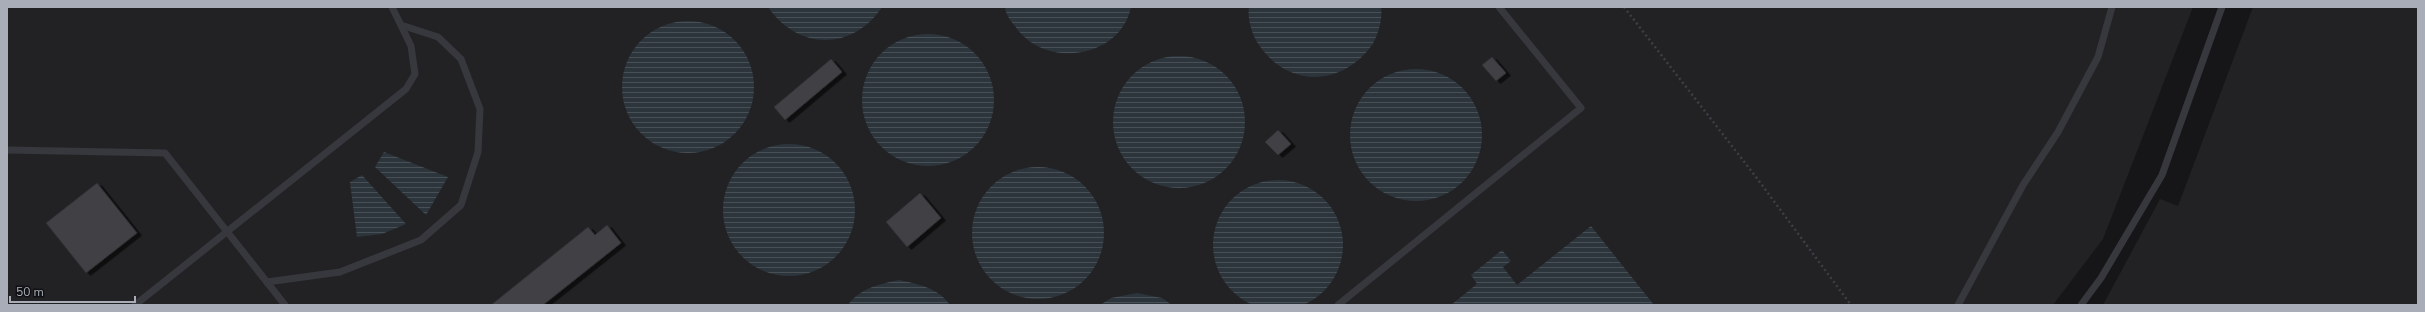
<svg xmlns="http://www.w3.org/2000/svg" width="2425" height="312" font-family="'Nunito Sans',sans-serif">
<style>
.built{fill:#222225}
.water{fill:url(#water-rules)}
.building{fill:#404145;stroke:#303034;filter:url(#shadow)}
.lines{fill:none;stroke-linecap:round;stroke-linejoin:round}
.path{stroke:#3d3f44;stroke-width:2.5;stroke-dasharray:2 3;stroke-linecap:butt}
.lane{stroke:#37383d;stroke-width:7}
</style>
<defs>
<pattern id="water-rules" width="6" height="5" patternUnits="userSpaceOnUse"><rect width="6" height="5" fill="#2c353c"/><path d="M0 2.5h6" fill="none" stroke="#485056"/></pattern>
<filter id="shadow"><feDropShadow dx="4.5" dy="2.5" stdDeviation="0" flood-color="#0009"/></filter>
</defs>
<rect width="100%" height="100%" fill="#161618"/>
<!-- built -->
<g class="built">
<path d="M7,7H2193L2103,239L2053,305H7Z"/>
<path d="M2253,7H2418V305H2103L2160,199L2178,206Z"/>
</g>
<!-- water -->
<g class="water">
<path d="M768,7H882C853,51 798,51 768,7Z"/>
<path d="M1005,7H1131C1120,60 1043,69 1015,26C1010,20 1006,15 1005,7Z"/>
<path d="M1249,7H1381C1383,19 1378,35 1372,45C1342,87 1288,88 1259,45C1252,35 1247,19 1249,7Z"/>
<circle cx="688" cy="87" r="66"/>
<circle cx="928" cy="100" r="66"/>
<circle cx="1179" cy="122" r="66"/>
<circle cx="1416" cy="135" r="66"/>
<circle cx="789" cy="210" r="66"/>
<path d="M384,152L448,177L426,215L375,167Z"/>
<circle cx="1038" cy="233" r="66"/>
<path d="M362,175L406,224L382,234L357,237L350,182Z"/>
<circle cx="1278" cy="245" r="65"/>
<path d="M1591,226L1654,305H1451L1477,284L1471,275L1502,250L1511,261L1503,267L1517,285Z"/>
<path d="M899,280C918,284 939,288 950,305H848C860,288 880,284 899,280Z"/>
<path d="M1137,293L1162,298L1172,305H1100L1111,298Z"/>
</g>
<!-- building -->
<g class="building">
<path d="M1492,57L1506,73L1496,81L1482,65Z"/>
<path d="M831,59L842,72L785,120L774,107Z"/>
<path d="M1278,130L1291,144L1278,155L1265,142Z"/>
<path d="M97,183L137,233L86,273L46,223Z"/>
<path d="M920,193L941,218L907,247L886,222Z"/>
<path d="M607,225L621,243L543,305H491L588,227L595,235Z"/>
</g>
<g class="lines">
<!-- path -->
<path class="path" d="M1624,7L1756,177L1851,305"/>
<!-- lane -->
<g class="lane">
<path d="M7,150L165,153L285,305"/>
<path d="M267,282L340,272L421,240L461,205L478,152L480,109L461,59L438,37L401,25"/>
<path d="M135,305L406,89L415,74L411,46L392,7"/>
<path d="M1338,305L1581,108L1499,7"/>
<path d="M1958,305L2023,185L2058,132L2098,57L2112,7"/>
<path d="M2081,305L2101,278L2162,175L2222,7"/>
</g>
</g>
<!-- border -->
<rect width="2425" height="312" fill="none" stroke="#a8adb8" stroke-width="16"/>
<!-- scale -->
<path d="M10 296v6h125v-6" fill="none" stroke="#a8adb8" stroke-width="2"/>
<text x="16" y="296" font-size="12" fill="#a8adb8" stroke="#111113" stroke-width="3" paint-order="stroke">50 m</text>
</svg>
